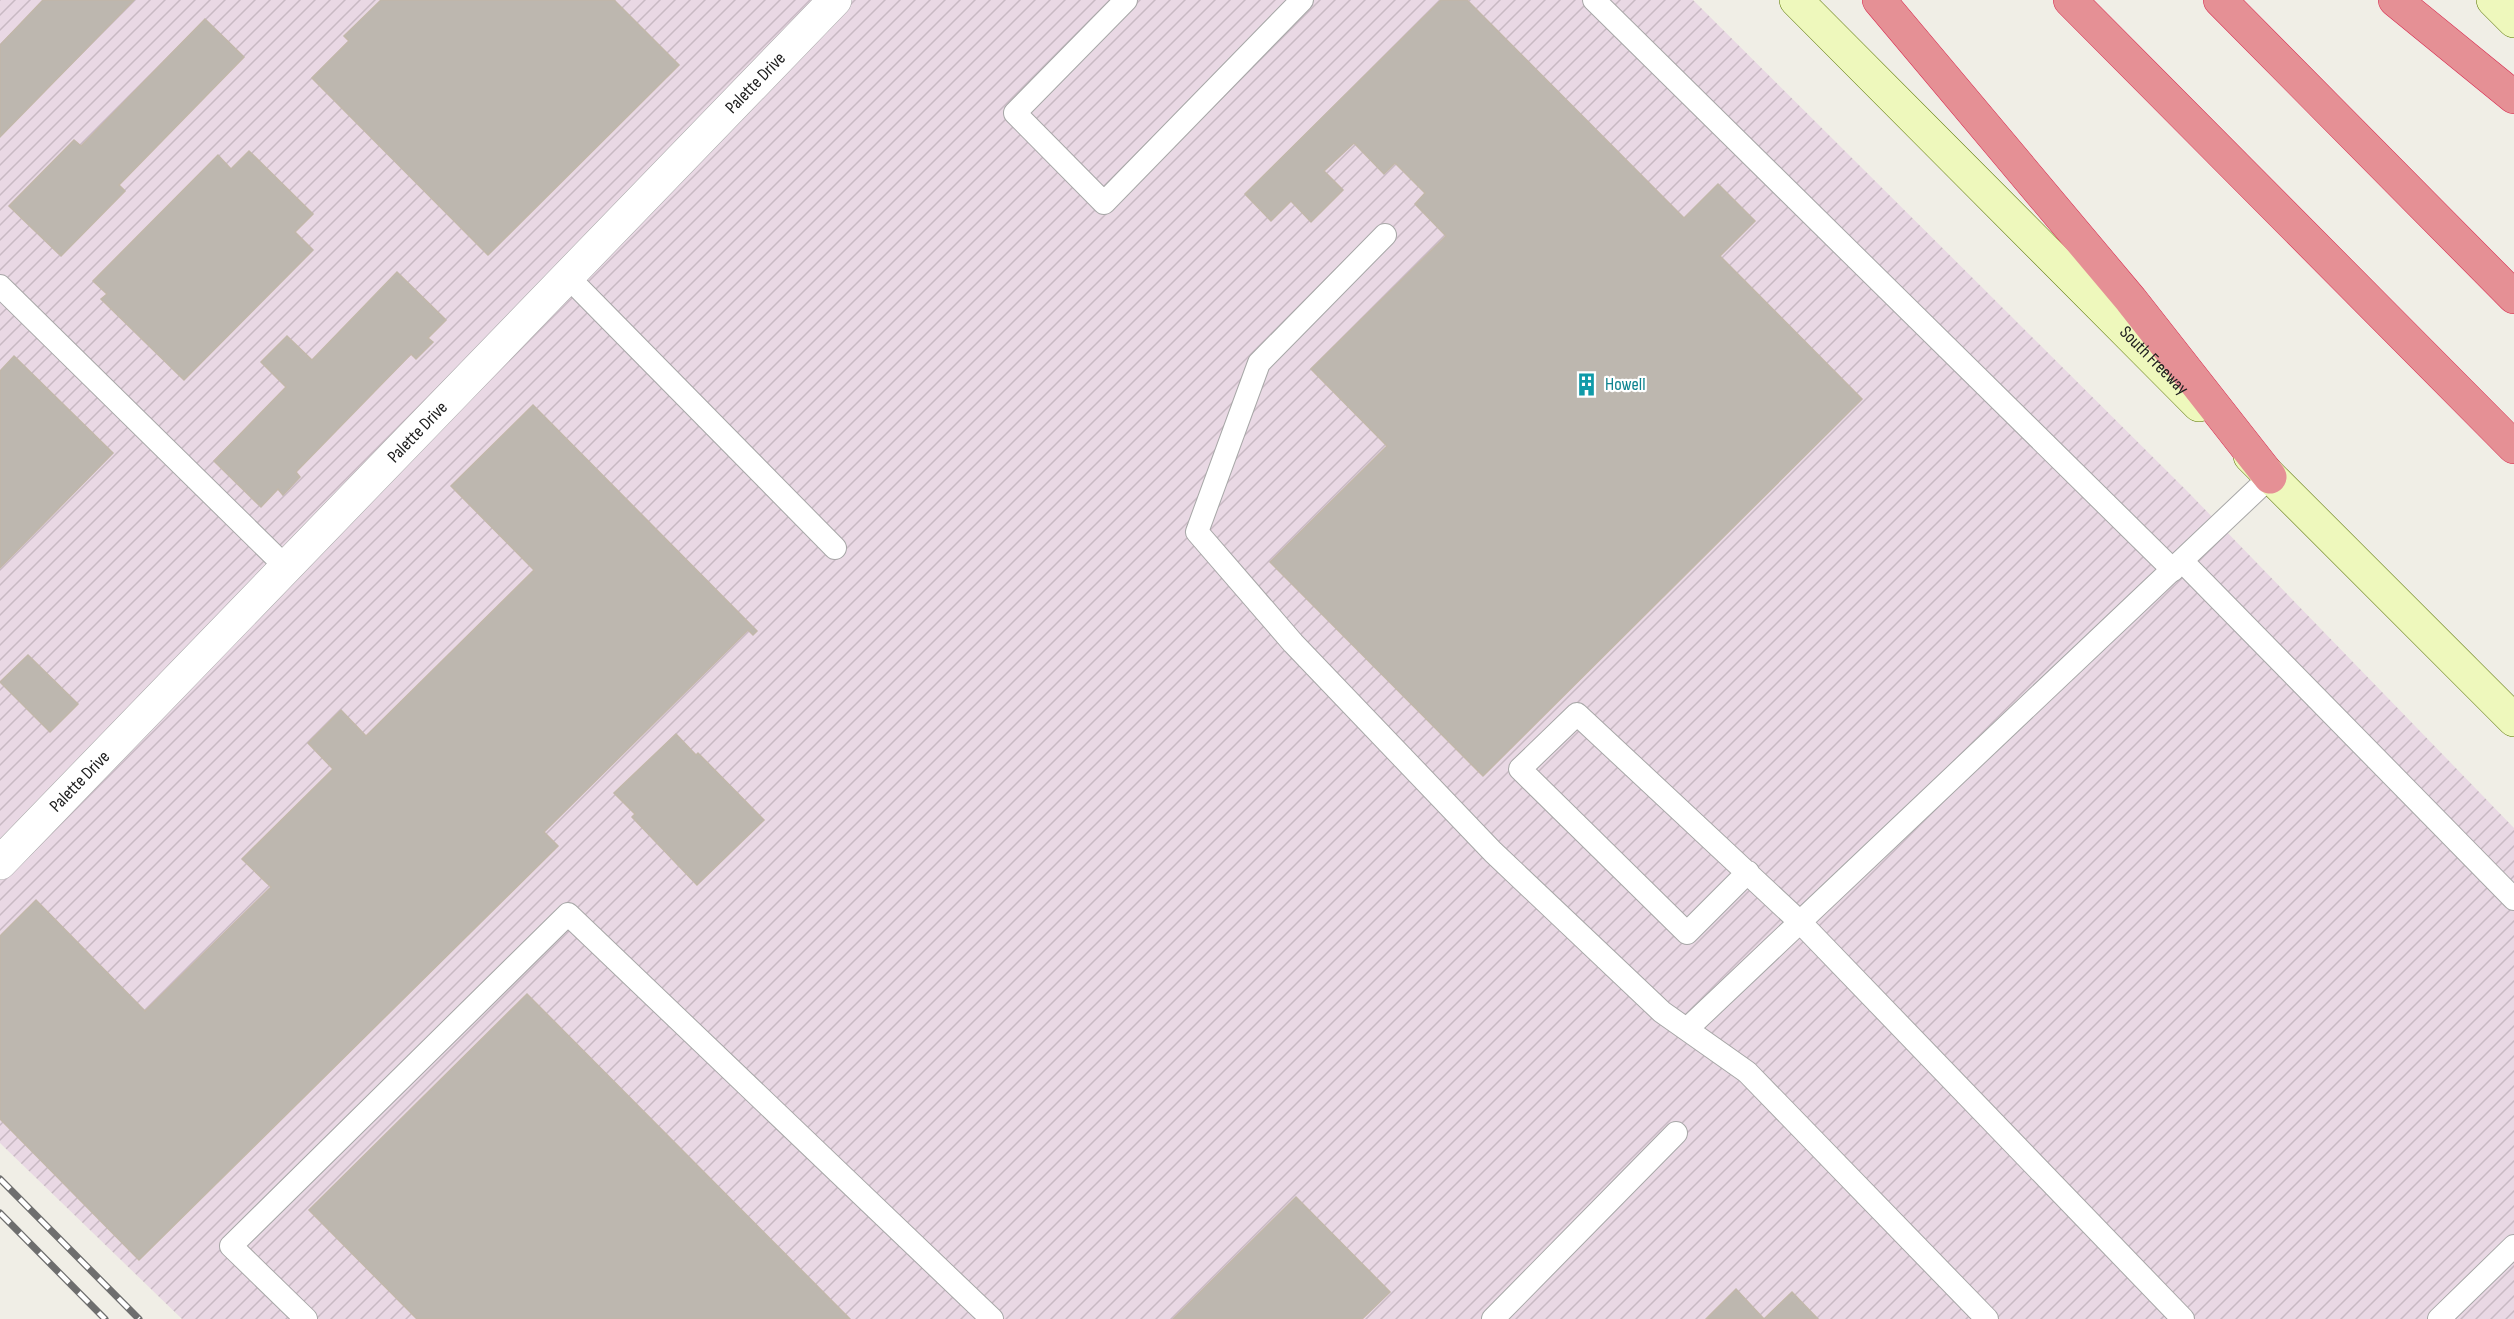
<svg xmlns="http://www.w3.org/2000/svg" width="2514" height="1319" font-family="'Sofia Sans Condensed',sans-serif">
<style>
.industrial{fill:url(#industrial-furrows)}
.building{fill:#bdb7af;stroke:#c1b7a9;stroke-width:1.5}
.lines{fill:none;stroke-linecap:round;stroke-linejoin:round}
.lane-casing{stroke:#a7a7a7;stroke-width:24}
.street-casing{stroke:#a7a7a7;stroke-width:34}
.secondary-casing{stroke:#5c7607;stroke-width:34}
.highway-casing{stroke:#d8294f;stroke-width:34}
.lane{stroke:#fff;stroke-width:22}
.street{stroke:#fff;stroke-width:33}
.secondary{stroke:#eef8bc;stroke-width:33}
.highway{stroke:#e59095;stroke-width:33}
.rail-casing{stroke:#6e6e6e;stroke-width:7}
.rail{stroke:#fff;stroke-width:4.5;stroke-dasharray:14;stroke-linecap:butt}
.labels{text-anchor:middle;stroke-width:4.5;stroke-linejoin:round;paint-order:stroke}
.street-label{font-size:18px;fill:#202020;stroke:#fff}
.culture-label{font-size:18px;fill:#0d838f;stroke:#fff;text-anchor:start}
</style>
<defs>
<pattern id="industrial-furrows" width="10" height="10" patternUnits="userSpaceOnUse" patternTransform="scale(1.5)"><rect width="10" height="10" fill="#e9d8e4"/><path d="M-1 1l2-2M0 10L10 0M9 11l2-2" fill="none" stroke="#c8b9c3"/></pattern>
</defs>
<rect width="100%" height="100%" fill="#f0eee6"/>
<!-- industrial -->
<path class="industrial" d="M0,0H1693L2187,491L2514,828V1319H182L0,1143Z"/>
<!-- building -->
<g class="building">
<path d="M43,0H134L0,137V45Z"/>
<path d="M381,0H614L679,65L488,255L312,78L349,41L344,36Z"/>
<path d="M1441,0H1467L1684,218L1718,184L1755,221L1720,256L1862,399L1483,776L1270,562L1387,446L1311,369L1446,236L1415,204L1425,193L1395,163L1384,174L1354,143L1324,171L1343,190L1311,222L1291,201L1271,221L1245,194Z"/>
<path d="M205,19L244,57L119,185L125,191L61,256L9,206L74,140L81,146Z"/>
<path d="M249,151L313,214L295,232L313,250L184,380L101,299L107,294L93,281L218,155L231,169Z"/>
<path d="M397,272L446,320L428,338L433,342L416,359L411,354L296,472L300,477L283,495L278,489L261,507L214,461L286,387L261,362L287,336L312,360Z"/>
<path d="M14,356L113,453L0,568V371Z"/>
<path d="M533,405L757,631L753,635L748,630L544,832L558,846L139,1260L0,1119V936L36,900L145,1011L271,887L242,859L333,769L308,743L341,710L366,736L534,570L451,486Z"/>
<path d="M28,655L78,704L50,732L0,682Z"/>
<path d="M676,734L696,755L698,753L764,820L697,885L632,817L635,814L614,793Z"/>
<path d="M527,994L850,1319H417L309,1210Z"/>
<path d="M1296,1197L1390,1292L1362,1319H1173Z"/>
<path d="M1736,1289L1764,1319L1792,1292L1818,1319H1706Z"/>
</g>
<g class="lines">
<defs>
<g id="lane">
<path d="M1126,0L1015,113L1104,203L1302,0"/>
<path d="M1594,0L2173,570"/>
<path d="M1385,235L1259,363L1197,532L1293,643L1493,852L1662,1012L1747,1072L1987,1319"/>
<path d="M568,277L835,548"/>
<path d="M0,286L286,567"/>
<path d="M2182,561L2514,899"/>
<path d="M1748,872L1687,933L1520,769L1577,714L1800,922L2183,1319"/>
<path d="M1687,1029L2270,477"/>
<path d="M306,1319L231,1246L568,914L992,1319"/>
<path d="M1493,1319L1676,1133"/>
<path d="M2439,1319L2514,1246"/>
</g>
<g id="street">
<path id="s1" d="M0,863L835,0"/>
</g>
<g id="secondary">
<path id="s2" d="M1796,0L2199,405"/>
<path d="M2493,0L2514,21"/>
<path d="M2250,456L2514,720"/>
</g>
<g id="highway">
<path d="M1879,0L2131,300L2270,477"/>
<path d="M2070,0L2514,447"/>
<path d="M2220,0L2514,297"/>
<path d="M2395,0L2514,97"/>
</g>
</defs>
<!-- lane casing -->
<use href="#lane" class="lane-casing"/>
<!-- street casing -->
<use href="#street" class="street-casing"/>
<!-- secondary casing -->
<use href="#secondary" class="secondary-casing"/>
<!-- highway casing -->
<use href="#highway" class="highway-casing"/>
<!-- lane -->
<use href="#lane" class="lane"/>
<!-- street -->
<use href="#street" class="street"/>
<!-- secondary -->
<use href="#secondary" class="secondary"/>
<!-- highway -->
<use href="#highway" class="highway"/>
<defs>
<g id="rail">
<path d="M0,1179L139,1319"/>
<path d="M0,1213L105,1319"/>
</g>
</defs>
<!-- rail casing -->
<use href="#rail" class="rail-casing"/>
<!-- rail -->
<use href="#rail" class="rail"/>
</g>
<!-- icons -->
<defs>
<symbol id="building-bare" viewBox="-9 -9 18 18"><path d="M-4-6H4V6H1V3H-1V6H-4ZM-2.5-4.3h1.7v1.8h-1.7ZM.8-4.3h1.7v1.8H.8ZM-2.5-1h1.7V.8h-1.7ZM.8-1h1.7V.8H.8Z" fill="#0f9aa8" stroke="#fff" stroke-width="2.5" paint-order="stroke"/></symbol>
</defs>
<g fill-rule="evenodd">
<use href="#building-bare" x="1570" y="368" width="33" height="33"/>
</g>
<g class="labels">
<!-- street labels -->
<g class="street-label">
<text dy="6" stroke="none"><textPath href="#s1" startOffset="1086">Palette Drive</textPath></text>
<text dy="6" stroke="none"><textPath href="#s2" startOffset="508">South Freeway</textPath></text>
<text dy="6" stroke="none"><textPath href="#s1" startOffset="600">Palette Drive</textPath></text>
<text dy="6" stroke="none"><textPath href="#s1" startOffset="114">Palette Drive</textPath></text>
</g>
<!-- culture labels -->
<g class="culture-label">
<text x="1605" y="390">Howell</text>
</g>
</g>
</svg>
